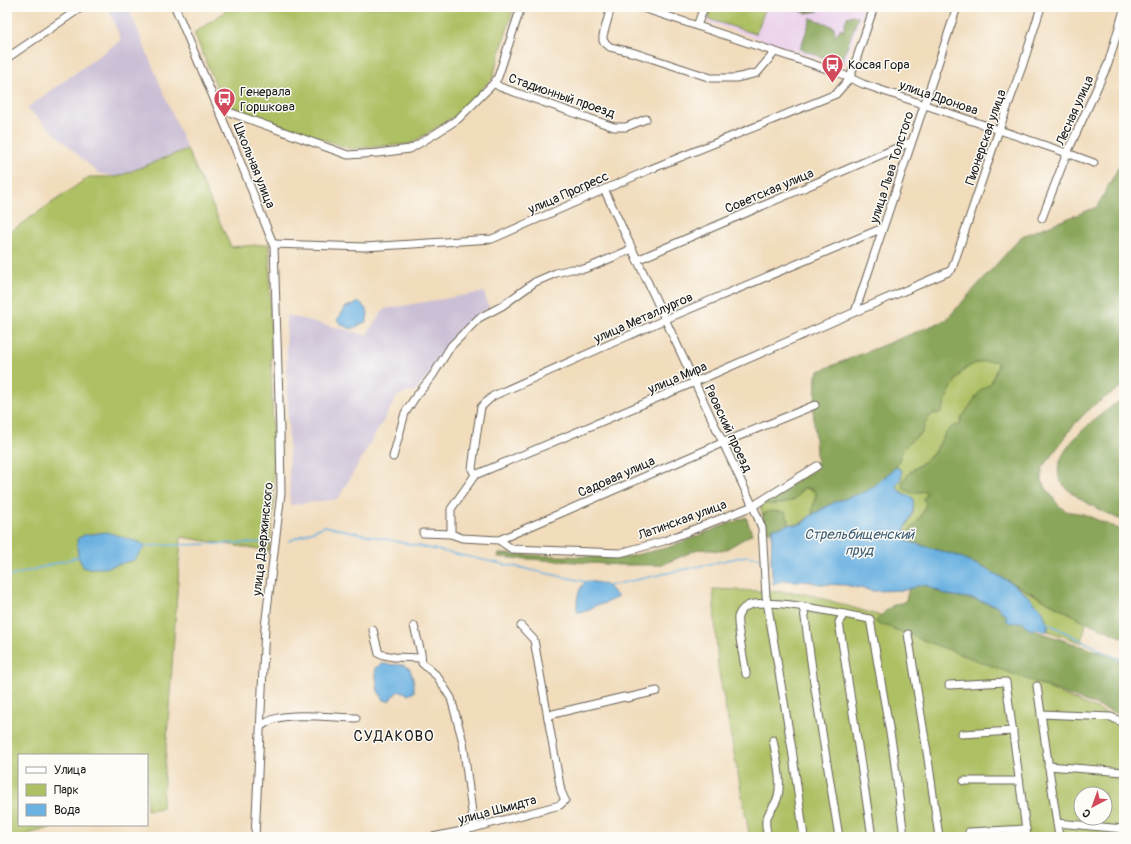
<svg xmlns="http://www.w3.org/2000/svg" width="1131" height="844" font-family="Pangolin,sans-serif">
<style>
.built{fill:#ebd1eb}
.industrial{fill:#cbbfd5}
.green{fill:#adc064;stroke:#646e40;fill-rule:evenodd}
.forest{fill:#8aa65a;stroke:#53613b}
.water{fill:#6bb1e1;stroke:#44667e}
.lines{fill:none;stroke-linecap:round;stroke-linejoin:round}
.stream{stroke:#6bb1e1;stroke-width:1.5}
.minor-casing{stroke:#675f54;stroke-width:9}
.minor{stroke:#fff;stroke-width:7}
.labels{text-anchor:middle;stroke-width:3;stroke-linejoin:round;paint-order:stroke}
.poi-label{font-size:13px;fill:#1c1c1c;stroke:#fdfcf7;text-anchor:start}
.street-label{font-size:13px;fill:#1c1c1c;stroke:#fdfcf7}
.water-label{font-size:14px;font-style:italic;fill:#405f75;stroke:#fdfcf7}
.quarter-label{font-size:15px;letter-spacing:1px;fill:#1c1c1c;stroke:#fdfcf7}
</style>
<rect width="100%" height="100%" fill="#fdfcf7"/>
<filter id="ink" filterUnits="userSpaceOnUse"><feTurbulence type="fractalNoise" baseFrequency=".025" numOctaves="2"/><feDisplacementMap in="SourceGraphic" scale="8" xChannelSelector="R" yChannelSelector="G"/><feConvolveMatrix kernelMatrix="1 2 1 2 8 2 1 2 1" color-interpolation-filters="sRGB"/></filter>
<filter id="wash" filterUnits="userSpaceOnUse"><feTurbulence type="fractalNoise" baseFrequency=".012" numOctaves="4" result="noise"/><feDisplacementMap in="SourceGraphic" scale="16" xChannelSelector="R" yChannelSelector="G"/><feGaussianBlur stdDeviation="0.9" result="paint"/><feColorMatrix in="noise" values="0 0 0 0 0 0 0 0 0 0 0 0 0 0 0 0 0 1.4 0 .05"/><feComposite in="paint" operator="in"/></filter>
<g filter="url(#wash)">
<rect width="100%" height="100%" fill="#f1dcbc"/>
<!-- built -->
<path class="built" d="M709,7H864L844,67L704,21Z"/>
<!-- industrial -->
<g class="industrial">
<path d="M108,7H128L187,149L117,177L98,173L27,108L121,40Z"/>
<path d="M484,292L489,308L479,313L448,342L436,366L417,390L398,395L338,499L290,505L286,315L366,335L384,309Z"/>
</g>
<!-- green -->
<g class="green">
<path d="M228,7H514L492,79L455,116L410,144L351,149L224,105L194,33L223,13Z"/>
<path d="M711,7H766L756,34L708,19Z"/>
<path d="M187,149L231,247L269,244L274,501L269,551L181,537L162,808L147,810V755H19V825H61L28,834L25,837H7V234L89,177H117Z"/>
<path d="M981,361H996L998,365L991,383L981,390L961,419L960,425L946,433L932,455L910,472L902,482L919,492L926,491L927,494L924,499L926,503C922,518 915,526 903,536C904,525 919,513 912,500C909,493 900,494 896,486L899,468L896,467L903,449L913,439L922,433L925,423L930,416L943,408L944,404C953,384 959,368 981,361Z"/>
<path d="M805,488L814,491L816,494L812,513L813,514C801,522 804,525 788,524L789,520L764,514L763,517L760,504L763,502C773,503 788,505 797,497C800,493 800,490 805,488Z"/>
<path d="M1010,582L1086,622L1082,643L1048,631C1050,612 1024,592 1010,582Z"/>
<path d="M713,589L804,593L884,617L1124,721V837H753L749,833L718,668ZM1081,794H1105V818H1081Z"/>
</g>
<!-- forest -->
<g class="forest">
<path d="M790,7H821L818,11L806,13Z"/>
<path d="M853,15L858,17L841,64L800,49L811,18L834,27L835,36L841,28L843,31L847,17Z"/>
<path d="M1124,157V385L1091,407L1073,426L1042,469V481L1046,488L1059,506L1066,511L1083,514L1124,531V638L1086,622L986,569L958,556L910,542L904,539L903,536C914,527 922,518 926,503L923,499L927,494L926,491L912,493L904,489L902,482C910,470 923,464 933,454C942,445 944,425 960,425L962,417L981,390L991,383L998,365L996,361C967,361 960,370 948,395C945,400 944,407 941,412L937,414L934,413L930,416L925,423L922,433L913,439L903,449L896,467L873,487L865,492L835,502L813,514L812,511L816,494L814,491C812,489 808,487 805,488C800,488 800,494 797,497C790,504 772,505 763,504V502L817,468L813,408L815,403L816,375L819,371L946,320L1022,236L1097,207Z"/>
<path d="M1124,398V521C1109,515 1063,494 1059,477C1051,449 1104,411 1124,398Z"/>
<path d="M770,511L785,512L789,521L788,524C781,528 775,528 770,531H767C764,526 762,520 764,514Z"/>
<path d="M746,517L752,534L723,551L698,549L662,565H621L498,557L499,554L622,558L667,548Z"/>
<path d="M917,585H925L939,592L986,603L997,606L1001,611L1006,614V620L1023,622L1026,627L1032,630L1124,660V716L875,622C882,615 892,602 902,603L906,600L909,588Z"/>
</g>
<!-- water -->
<g class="water">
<path d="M360,302L368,312L367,321L352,329L342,325L337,320L346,307Z"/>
<path d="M896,467L902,471L901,479L896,486C899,493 906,494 913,498C917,516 900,529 904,539L910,542L958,556L986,569L1010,582L1027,595L1043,611L1048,628V631H1042L1037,628L1034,630L1029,629L1023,622C1018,623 1009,624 1006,620V614L1001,611L997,606L974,599L947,595L925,585H921L905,590L874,591L845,585L820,584L806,581H793L784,580L773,584L771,562L772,532L773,528L782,527L788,524L797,525L803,523L810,516L835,502L865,492L873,487Z"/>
<path d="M107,532L138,542L146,546L134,560L105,568H84L78,557L77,539L84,535Z"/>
<path d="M586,581C604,583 606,583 618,597L603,604L596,605L587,611L577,612C577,599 577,590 586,581Z"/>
<path d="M382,664L403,665L410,669L414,682V692L408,695L404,692L398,691L389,701L384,700L378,691L375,668Z"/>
</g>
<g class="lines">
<!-- stream -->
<g class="stream">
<path d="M289,541L325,526L587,582"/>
<path d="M145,546L271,542"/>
<path d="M7,577L78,557"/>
<path d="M608,586L746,556L761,558"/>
<path d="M1045,622L1124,662"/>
</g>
</g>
</g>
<g filter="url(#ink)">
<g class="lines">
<defs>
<g id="minor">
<path d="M175,7L234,146L274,246L280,432L281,493L265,627L255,837"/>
<path d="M611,7L603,36V41L610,47L635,53L711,78H736L757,73L775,52"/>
<path d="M640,7L839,73L863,84L1067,153L1094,163"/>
<path d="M697,26L704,7"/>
<path d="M7,58L82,7"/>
<path d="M494,83L500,87L614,127H626L646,119"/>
<path d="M218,108L348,155L378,153L410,149L435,134L458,119L494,83L498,77L521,7"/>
<path d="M604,189L756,513L762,528L766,596L792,749L804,837"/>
<path d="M1042,218L1067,153L1108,64L1124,10"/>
<path d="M273,244L365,247L492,239L651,169L836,94L850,78L874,7"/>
<path d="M637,260L908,143L910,144"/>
<path d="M855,312L957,7"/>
<path d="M393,457L405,413L414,399L433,375L451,346L479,318L502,306L535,282L556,273L571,269H584L595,265L632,249"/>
<path d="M475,475L472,469L476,438L481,407L493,396L666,319L878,230L882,229"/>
<path d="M423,533L451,534L462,538L499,540L722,443L815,405"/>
<path d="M451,534V509L475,475L695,382L855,312L948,272L952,269L999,130L1023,64L1041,7"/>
<path d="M499,540L512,549L620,553L664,541L753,506L817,466"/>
<path d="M802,607L804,611L814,683L839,837"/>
<path d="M844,614L839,622L872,837"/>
<path d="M414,626L421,653L422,663L437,676L451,698L463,742L474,828"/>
<path d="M373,630L379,654L394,657L421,658"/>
<path d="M908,634L927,752L939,837"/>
<path d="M746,674C745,665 736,623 738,617C739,613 743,608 747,606C767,596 845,615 870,619L893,750L904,837"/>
<path d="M949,685L1006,682L1027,837"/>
<path d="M1037,686L1059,837"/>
<path d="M1041,714L1111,717L1124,723"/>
<path d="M548,717L553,714L624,697L627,698L657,691"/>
<path d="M261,726C265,724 268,721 272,720C290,712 336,718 356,718"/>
<path d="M962,734L1013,731"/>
<path d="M1048,766L1124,772"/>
<path d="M964,781H1019"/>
<path d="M1057,823L1124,829"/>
<path d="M969,832L1026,829"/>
<path d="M433,837L462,831L560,805L565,800L561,791L534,640L521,626"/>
<path d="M768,837C767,832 765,826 766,821C767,812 776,806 778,796C782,779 776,757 773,740"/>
</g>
</defs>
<!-- minor casing -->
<use href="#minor" class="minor-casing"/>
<!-- minor -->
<use href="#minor" class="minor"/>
</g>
</g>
<!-- icons -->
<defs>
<symbol id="bus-pin" viewBox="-11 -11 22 30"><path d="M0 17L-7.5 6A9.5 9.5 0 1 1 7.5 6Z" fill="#d1495b" stroke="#fdfcf7"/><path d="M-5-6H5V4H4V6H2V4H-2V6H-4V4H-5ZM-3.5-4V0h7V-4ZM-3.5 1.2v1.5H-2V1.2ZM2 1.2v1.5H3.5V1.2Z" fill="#fff"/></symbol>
</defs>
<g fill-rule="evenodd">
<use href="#bus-pin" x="820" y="52" width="25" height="34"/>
<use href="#bus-pin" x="212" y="86" width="25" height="34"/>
</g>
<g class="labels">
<!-- poi labels -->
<g class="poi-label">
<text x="848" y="69">Косая Гора</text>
<text x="240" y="96">Генерала<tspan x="240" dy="15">Горшкова</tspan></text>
</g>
<!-- street labels -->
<g class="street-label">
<text transform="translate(562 95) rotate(19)" y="5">Стадионный проезд</text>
<text transform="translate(939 97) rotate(19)" y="5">улица Дронова</text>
<text transform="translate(1074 110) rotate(-66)" y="5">Лесная улица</text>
<text transform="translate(985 137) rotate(-71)" y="5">Пионерская улица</text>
<text transform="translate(255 165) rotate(68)" y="5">Школьная улица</text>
<text transform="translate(891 167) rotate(-72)" y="5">улица Льва Толстого</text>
<text transform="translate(769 190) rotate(-23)" y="5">Советская улица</text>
<text transform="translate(568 192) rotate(-24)" y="5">улица Прогресс</text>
<text transform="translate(643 317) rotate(-24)" y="5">улица Металлургов</text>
<text transform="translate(677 377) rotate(-23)" y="5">улица Мира</text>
<text transform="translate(729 428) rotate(65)" y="5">Рвовский проезд</text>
<text transform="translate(616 476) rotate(-24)" y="5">Садовая улица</text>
<text transform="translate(682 519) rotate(-20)" y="5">Латинская улица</text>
<text transform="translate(262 539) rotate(-84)" y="5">улица Дзержинского</text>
<text transform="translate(497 809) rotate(-15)" y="5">улица Шмидта</text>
</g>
<!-- water labels -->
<g class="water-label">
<text x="859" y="539">Стрельбищенский<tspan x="859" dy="16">пруд</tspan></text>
</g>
<!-- quarter labels -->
<g class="quarter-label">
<text x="394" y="741">СУДАКОВО</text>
</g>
</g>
<!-- margin -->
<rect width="1131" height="844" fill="none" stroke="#fdfcf7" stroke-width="24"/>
<!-- legend -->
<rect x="18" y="754" width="130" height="72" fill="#fdfcf7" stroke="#a3a29f"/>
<rect x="26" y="767" width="20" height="6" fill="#ffffff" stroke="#a3a29f"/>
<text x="54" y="774" font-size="12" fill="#1c1c1c">Улица</text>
<rect x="26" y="784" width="20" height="12" fill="#adc064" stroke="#a3a29f"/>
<text x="54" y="794" font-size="12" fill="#1c1c1c">Парк</text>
<rect x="26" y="804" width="20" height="12" fill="#6bb1e1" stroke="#a3a29f"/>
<text x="54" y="814" font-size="12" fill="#1c1c1c">Вода</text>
<!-- north arrow -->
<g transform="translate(1093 806) rotate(221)"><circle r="19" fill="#fdfcf7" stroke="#a3a29f"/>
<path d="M0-3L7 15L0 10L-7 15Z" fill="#d1495b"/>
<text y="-6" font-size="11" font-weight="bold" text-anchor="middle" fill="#1c1c1c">С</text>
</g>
</svg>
